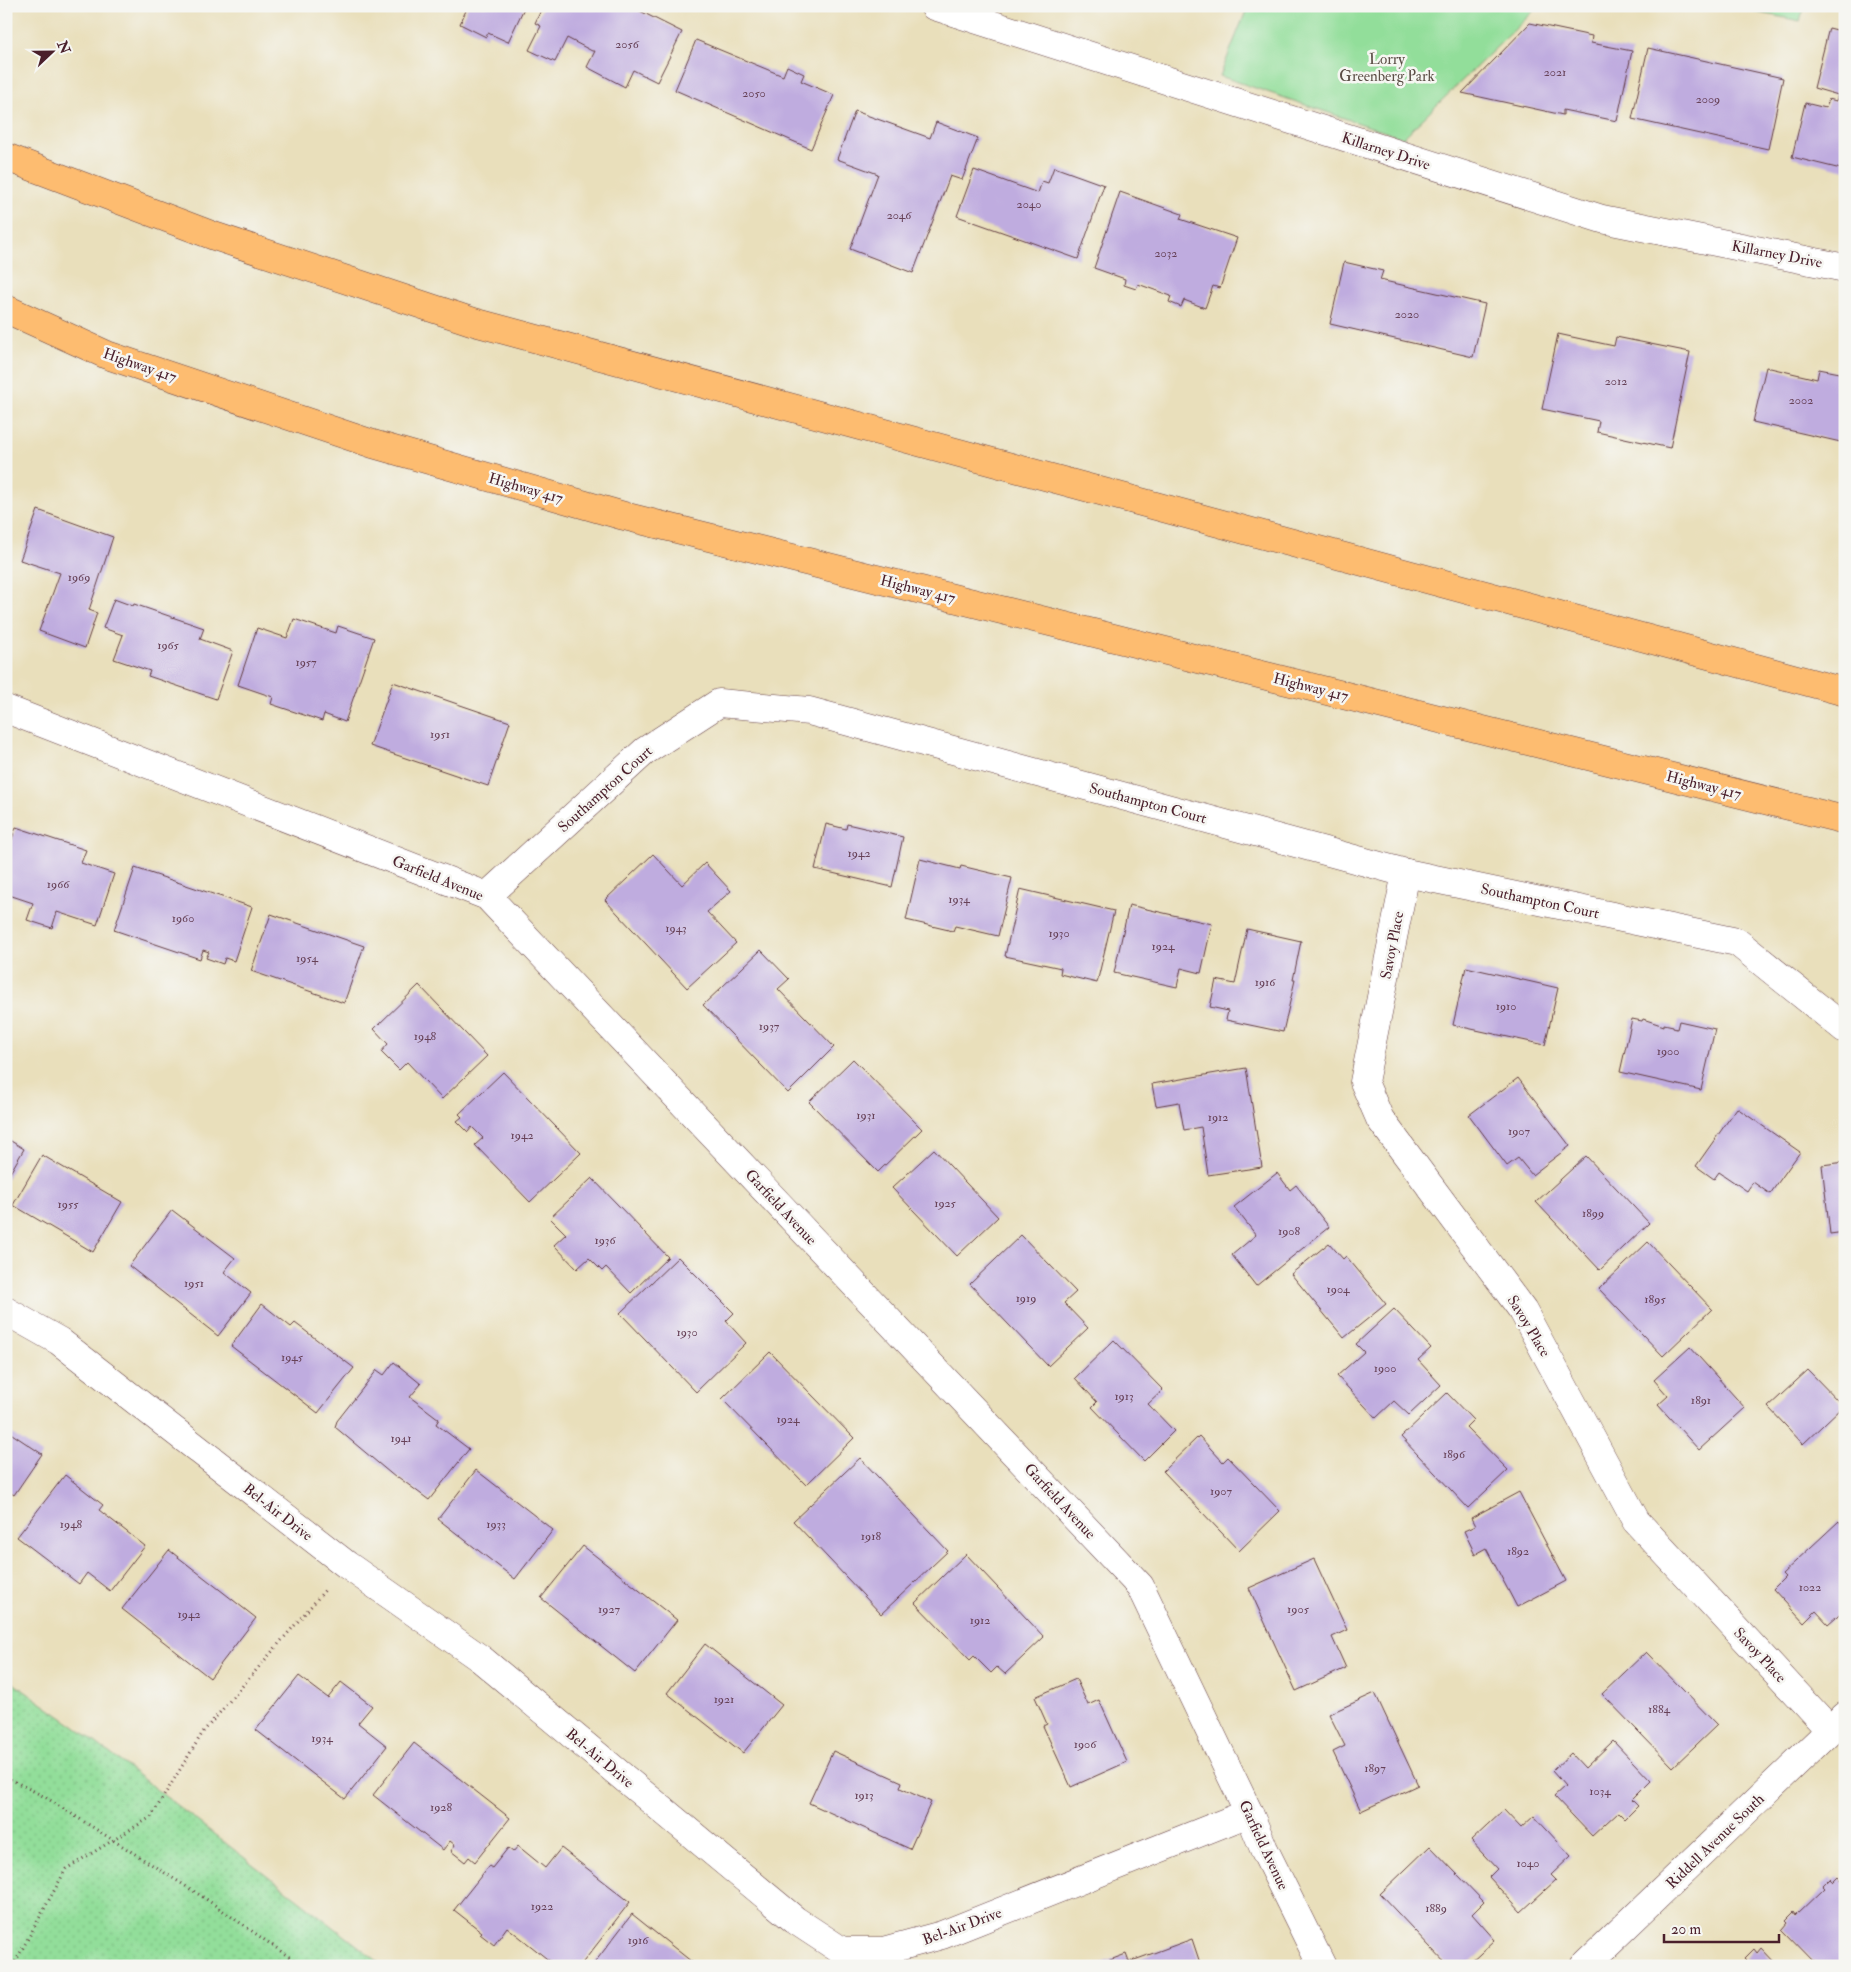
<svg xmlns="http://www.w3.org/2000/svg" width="1851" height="1972" font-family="'IM FELL Double Pica',serif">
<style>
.grass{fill:url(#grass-dots);stroke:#6e7e62}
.green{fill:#92de9a;stroke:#6e7e62}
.building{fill:#bfacdf}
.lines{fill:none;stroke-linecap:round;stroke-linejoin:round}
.street-casing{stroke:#623c41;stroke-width:29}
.highway-casing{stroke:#623c41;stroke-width:29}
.path{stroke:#623c41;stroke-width:3;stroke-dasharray:1 4;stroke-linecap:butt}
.street{stroke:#fff;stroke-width:28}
.highway{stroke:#fdbc6f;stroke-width:28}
.labels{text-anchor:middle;stroke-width:5;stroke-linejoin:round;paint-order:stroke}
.number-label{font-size:12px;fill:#674258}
.park-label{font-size:15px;fill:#5c4f47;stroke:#f6f6f2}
.street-label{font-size:15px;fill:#4a1f2b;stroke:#f6f6f2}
</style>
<defs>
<pattern id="grass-dots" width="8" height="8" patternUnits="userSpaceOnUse" patternTransform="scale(1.25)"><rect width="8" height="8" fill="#92de9a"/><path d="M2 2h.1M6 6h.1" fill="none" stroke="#7fbe85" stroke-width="1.8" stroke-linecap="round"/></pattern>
</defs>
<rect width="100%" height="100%" fill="#f6f6f2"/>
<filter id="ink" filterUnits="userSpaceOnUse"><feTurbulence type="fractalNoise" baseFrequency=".02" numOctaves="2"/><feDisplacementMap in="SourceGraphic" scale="10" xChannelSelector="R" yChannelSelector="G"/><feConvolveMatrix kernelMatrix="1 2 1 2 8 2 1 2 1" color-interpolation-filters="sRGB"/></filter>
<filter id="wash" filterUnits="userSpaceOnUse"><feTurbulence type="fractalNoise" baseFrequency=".0096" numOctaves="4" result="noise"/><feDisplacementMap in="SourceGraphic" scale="20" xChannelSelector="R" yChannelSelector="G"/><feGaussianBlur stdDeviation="1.12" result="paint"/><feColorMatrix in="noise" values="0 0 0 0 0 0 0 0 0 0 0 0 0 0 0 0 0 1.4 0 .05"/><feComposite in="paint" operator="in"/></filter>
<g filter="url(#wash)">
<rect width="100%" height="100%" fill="#e9dfbb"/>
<!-- grass -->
<path class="grass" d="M6,1678L81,1731L384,1966H6Z"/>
<!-- green -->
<g class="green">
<path d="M1248,6H1539L1403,138L1220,76Z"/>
<path d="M1726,6H1805L1800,21Z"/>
</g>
<g id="blocks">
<!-- building -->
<g class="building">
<path d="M468,6H525L508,42L488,33L486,37L460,24Z"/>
<path d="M543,6H630L682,32L657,82L633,70L625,87L587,67L595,51H592L567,38L555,62L529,50L541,26L535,23Z"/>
<path d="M1530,23L1592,36L1591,43L1632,51L1617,121L1563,110V115L1462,93Z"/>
<path d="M1829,28L1845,32V170L1792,157L1805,103L1826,108L1829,99L1836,101L1838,95L1814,88Z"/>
<path d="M696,40L783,76L787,66L804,74L801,81L834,95L811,149L675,90Z"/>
<path d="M1648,48L1783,78L1768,149L1632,119Z"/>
<path d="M855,111L930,138L936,122L978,138L962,180L950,176L913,273L850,249L878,174L837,159Z"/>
<path d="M1054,167L1104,185L1078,259L957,216L974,170L1038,193L1042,181L1048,183Z"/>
<path d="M1120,192L1182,214L1180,219L1237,238L1220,288L1213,286L1205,308L1184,300L1181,307L1169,302L1171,296L1138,284L1136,289L1124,285L1125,279L1094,268Z"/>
<path d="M1344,262L1383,271L1380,280L1485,304L1473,357L1330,324Z"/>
<path d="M1558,334L1614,346L1616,337L1690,352L1670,448L1597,432L1599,421L1542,409Z"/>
<path d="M1766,367L1817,379L1819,369L1845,374V443L1753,422Z"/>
<path d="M38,510L113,537L89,610L97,613L85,648L39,631L60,573L20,560Z"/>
<path d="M114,599L133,606L134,604L204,628L200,639L233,651L216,699L148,676L150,671L114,659L123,635L103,628Z"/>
<path d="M294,619L336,633L338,626L374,638L345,722L324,714L322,721L271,704L273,697L238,685L257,628L287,638Z"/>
<path d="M393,682L510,722L488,786L370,746Z"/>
<path d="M826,824L846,829L847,824L903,837L892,887L815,869Z"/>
<path d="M16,827L86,850L81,863L114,874L97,925L57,912L52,928L27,920L33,903L6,894V857Z"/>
<path d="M653,854L682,885L705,863L731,891L707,912L736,943L687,988L605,900Z"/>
<path d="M920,859L960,869L961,866L1012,878L998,936L955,926L953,931L906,920Z"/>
<path d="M135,868L252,907L234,961L225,958L223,964L206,958L209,952L203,950L200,959L114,930Z"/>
<path d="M1020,889L1114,911L1097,983L1060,974L1061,968L1005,956Z"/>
<path d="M1129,905L1212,924L1201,973L1181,968L1177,987L1114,973Z"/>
<path d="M271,914L364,946L344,1003L251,971Z"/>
<path d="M1247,929L1301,941L1293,980H1295L1283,1032L1226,1020L1228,1011L1210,1007L1216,980L1235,984Z"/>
<path d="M761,950L789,979L778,989L834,1047L788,1093L703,1005Z"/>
<path d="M1466,967L1558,988L1545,1045L1453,1025Z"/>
<path d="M419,985L487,1056L442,1099L407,1062L399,1070L381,1052L388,1044L374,1029Z"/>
<path d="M1632,1019L1642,1021L1643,1019L1664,1026V1024L1673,1026V1028L1677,1029L1679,1021L1715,1029L1701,1090L1620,1072Z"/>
<path d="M853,1059L922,1129L878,1172L809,1102Z"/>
<path d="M1246,1068L1262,1167L1208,1175L1201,1127L1184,1130L1179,1102L1156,1106L1152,1084Z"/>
<path d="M503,1072L581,1153L530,1202L475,1145L483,1138L472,1127L468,1132L457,1121L462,1117L459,1114Z"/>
<path d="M1518,1078L1570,1146L1532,1175L1518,1158L1507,1166L1469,1115Z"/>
<path d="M1737,1108L1800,1152L1770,1194L1753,1182L1747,1191L1719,1172L1714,1179L1696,1166Z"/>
<path d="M6,1138L24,1149L6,1180Z"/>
<path d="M934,1149L998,1217L957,1256L892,1188Z"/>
<path d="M42,1155L122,1202L93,1252L13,1205Z"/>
<path d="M1586,1156L1649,1223L1600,1270L1536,1202Z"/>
<path d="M1845,1162V1232L1830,1234L1822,1165Z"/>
<path d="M1277,1173L1290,1190L1296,1185L1329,1227L1256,1286L1232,1255L1256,1235L1234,1207Z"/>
<path d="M592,1178L668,1257L631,1293L606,1267L602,1271L589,1258L577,1269L554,1245L566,1234L550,1218Z"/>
<path d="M172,1210L235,1258L224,1272L251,1293L218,1336L129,1266Z"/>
<path d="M1021,1235L1076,1292L1064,1303L1088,1328L1048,1366L970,1284Z"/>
<path d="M1648,1242L1712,1309L1663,1356L1599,1289Z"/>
<path d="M1329,1243L1343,1259L1346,1256L1386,1304L1344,1338L1291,1274Z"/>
<path d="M678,1257L734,1313L726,1321L746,1343L696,1392L620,1313Z"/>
<path d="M262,1304L291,1327L295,1323L354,1368L318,1413L231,1346Z"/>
<path d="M1394,1309L1431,1348L1418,1360L1441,1385L1409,1415L1394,1401L1376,1418L1337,1376L1364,1352L1356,1344Z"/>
<path d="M1114,1340L1163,1390L1148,1404L1174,1431L1144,1461L1092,1407L1097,1402L1075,1378Z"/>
<path d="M1690,1347L1745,1408L1699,1450L1658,1405L1668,1396L1654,1380Z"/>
<path d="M770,1352L854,1438L806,1485L722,1399Z"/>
<path d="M394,1362L421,1384L410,1397L439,1419L436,1424L469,1449L429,1500L398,1477L396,1478L335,1427L337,1421L377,1370L384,1375Z"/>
<path d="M1808,1370L1843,1406L1803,1444L1768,1407Z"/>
<path d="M1447,1393L1473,1420L1466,1427L1508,1470L1468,1508L1401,1437Z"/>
<path d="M6,1430L42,1454L14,1495L6,1490Z"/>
<path d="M1199,1436L1223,1462L1228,1457L1280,1511L1239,1551L1163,1471Z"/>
<path d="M860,1458L948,1551L881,1614L793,1521Z"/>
<path d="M476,1470L553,1530L515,1579L438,1519Z"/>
<path d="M65,1475L103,1505L99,1510L145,1546L110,1591L87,1573L79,1584L17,1537Z"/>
<path d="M1519,1492L1566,1581L1517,1607L1486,1548L1475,1554L1464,1531L1475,1526L1471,1518Z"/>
<path d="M1845,1520V1609L1828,1624L1816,1611L1804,1623L1773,1589L1785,1577L1782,1574L1839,1521L1841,1524Z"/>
<path d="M583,1546L677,1620L635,1673L541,1598Z"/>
<path d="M169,1550L256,1618L210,1678L122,1609Z"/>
<path d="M966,1554L1044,1637L1005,1674L997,1667L991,1673L974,1656L970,1660L915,1603Z"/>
<path d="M1314,1559L1347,1630L1332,1637L1346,1668L1296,1691L1249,1588Z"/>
<path d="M705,1644L782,1705L743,1753L667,1693Z"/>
<path d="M1646,1652L1717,1725L1673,1767L1602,1694Z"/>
<path d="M299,1676L328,1698L341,1682L372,1706L358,1723L387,1746L345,1799L256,1730Z"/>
<path d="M1076,1679L1088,1705L1099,1700L1127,1762L1071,1787L1043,1726L1047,1724L1035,1697Z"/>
<path d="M1375,1693L1418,1785L1361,1811L1333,1752L1345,1746L1329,1714Z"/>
<path d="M1613,1741L1651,1781L1632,1800L1638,1806L1625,1819L1618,1812L1592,1836L1554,1796L1565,1786L1552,1771L1571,1753L1585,1768Z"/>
<path d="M414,1743L510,1818L475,1862L469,1857L465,1862L451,1851L455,1845L450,1841L443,1850L373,1795Z"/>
<path d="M833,1751L902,1782L900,1788L931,1802L910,1849L809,1803Z"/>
<path d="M1504,1810L1521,1828L1534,1816L1571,1856L1551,1875L1556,1880L1521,1912L1489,1877L1497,1869L1471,1841Z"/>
<path d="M518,1846L545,1868L561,1848L630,1902L580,1966H556L507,1927L494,1945L480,1934L482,1932L454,1910L489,1866L492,1868L508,1848L513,1852Z"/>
<path d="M1430,1846L1484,1902L1472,1914L1495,1940L1467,1966H1448L1380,1894Z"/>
<path d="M1838,1876L1845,1884V1962L1840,1966H1818L1782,1929L1787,1923L1785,1921L1793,1913L1795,1916L1824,1888L1822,1886L1830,1878L1833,1881Z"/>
<path d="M632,1914L697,1966H592Z"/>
<path d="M1192,1939L1201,1966H1094L1126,1954L1129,1962Z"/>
<path d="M1761,1948L1778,1966H1744L1748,1961L1745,1958L1754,1949L1757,1953Z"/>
</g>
</g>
</g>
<g filter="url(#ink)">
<use href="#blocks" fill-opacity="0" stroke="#623c41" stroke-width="1"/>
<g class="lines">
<defs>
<g id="street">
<path d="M934,6L1602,219L1845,268"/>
<path d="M6,709L487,896L1140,1586L1249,1813L1264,1849L1322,1966"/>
<path d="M1406,873L1364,1082L1380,1119L1523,1311L1636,1521L1830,1730"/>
<path d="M487,896L645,751L719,703L809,711L1406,873L1737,942L1845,1029"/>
<path d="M6,1311L59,1341L347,1565L481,1659L795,1920L842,1951H883L942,1935L1249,1813"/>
<path d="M1584,1966L1845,1716"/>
</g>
<g id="highway">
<path d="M6,157L214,236L474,322L1845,692"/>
<path d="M6,309L107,355L373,444L624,516L1845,820"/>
</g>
</defs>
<!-- street casing -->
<use href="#street" class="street-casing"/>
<!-- highway casing -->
<use href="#highway" class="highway-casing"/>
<!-- path -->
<g class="path">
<path d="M6,1777L45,1797L206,1899L302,1966"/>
<path d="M13,1966L66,1869L151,1817L203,1732L325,1590"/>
</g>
<!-- street -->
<use href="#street" class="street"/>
<!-- highway -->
<use href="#highway" class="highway"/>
</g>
</g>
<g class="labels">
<!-- number labels -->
<g class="number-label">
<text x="627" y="48">2056</text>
<text x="1555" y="76">2021</text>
<text x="754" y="97">2050</text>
<text x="1708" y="103">2009</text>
<text x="1029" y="208">2040</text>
<text x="899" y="219">2046</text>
<text x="1166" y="257">2032</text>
<text x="1407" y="318">2020</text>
<text x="1616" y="385">2012</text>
<text x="1801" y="404">2002</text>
<text x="79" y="581">1969</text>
<text x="168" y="649">1965</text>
<text x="306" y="666">1957</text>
<text x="440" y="738">1951</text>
<text x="859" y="857">1942</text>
<text x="58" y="888">1966</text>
<text x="959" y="903">1934</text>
<text x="183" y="922">1960</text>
<text x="676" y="932">1943</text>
<text x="1059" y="937">1930</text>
<text x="1163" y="950">1924</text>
<text x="307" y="962">1954</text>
<text x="1265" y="986">1916</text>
<text x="1506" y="1010">1910</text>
<text x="769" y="1030">1937</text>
<text x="425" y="1040">1948</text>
<text x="1668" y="1055">1900</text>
<text x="866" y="1119">1931</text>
<text x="1218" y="1121">1912</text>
<text x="1519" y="1135">1907</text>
<text x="522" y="1139">1942</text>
<text x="945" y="1207">1925</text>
<text x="68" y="1208">1955</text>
<text x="1593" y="1217">1899</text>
<text x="1289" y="1235">1908</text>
<text x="605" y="1244">1936</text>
<text x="194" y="1287">1951</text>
<text x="1338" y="1293">1904</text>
<text x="1026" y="1302">1919</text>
<text x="1655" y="1303">1895</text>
<text x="687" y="1336">1930</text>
<text x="292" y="1361">1945</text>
<text x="1385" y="1372">1900</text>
<text x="1124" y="1400">1913</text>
<text x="1701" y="1404">1891</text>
<text x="788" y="1423">1924</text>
<text x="401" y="1442">1941</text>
<text x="1454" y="1458">1896</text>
<text x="1221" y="1495">1907</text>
<text x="71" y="1528">1948</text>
<text x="496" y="1528">1933</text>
<text x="871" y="1540">1918</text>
<text x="1518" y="1555">1892</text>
<text x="1810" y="1591">1022</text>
<text x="609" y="1613">1927</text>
<text x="1298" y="1613">1905</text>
<text x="189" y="1618">1942</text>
<text x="980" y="1624">1912</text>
<text x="724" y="1703">1921</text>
<text x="1659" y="1713">1884</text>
<text x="322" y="1742">1934</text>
<text x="1085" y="1748">1906</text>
<text x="1375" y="1772">1897</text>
<text x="1600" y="1795">1034</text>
<text x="864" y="1799">1913</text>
<text x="441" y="1811">1928</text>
<text x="1528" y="1867">1040</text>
<text x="542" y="1910">1922</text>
<text x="1436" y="1912">1889</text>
<text x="638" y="1944">1916</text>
</g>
<!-- park labels -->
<g class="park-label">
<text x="1387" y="64">Lorry<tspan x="1387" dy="17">Greenberg Park</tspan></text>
</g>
<!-- street labels -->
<g class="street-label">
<text transform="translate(1386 151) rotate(18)" y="5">Killarney Drive</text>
<text transform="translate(1777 254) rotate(11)" y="5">Killarney Drive</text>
<text transform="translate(140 365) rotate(19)" y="5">Highway 417</text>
<text transform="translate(526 488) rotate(16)" y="5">Highway 417</text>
<text transform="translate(918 589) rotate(14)" y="5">Highway 417</text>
<text transform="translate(1311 687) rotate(14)" y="5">Highway 417</text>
<text transform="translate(1704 785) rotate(14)" y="5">Highway 417</text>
<text transform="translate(605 789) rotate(-42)" y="5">Southampton Court</text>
<text transform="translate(1148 803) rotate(15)" y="5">Southampton Court</text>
<text transform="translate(438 878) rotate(22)" y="5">Garfield Avenue</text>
<text transform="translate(1540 901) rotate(12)" y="5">Southampton Court</text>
<text transform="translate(1392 945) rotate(-79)" y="5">Savoy Place</text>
<text transform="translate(781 1207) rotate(47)" y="5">Garfield Avenue</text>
<text transform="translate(1529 1326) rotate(59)" y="5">Savoy Place</text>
<text transform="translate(1060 1501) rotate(47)" y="5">Garfield Avenue</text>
<text transform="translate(278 1512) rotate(38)" y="5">Bel-Air Drive</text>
<text transform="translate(1760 1655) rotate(47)" y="5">Savoy Place</text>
<text transform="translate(600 1758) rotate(40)" y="5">Bel-Air Drive</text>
<text transform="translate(1715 1841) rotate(-44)" y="5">Riddell Avenue South</text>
<text transform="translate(1264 1845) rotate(65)" y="5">Garfield Avenue</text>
<text transform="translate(962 1926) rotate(-20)" y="5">Bel-Air Drive</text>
</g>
</g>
<!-- margin -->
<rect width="1851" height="1972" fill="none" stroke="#f6f6f2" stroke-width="25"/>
<!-- north arrow -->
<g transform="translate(52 52) rotate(68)" stroke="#f6f6f2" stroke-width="4" paint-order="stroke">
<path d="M0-4L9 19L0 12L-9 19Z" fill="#4a1f2b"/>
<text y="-8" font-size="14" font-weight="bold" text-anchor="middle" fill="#4a1f2b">N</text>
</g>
<!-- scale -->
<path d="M1664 1934v8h115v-8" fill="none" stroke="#4a1f2b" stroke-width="2.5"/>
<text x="1671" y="1934" font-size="15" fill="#4a1f2b" stroke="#f6f6f2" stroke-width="4" paint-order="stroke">20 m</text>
</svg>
